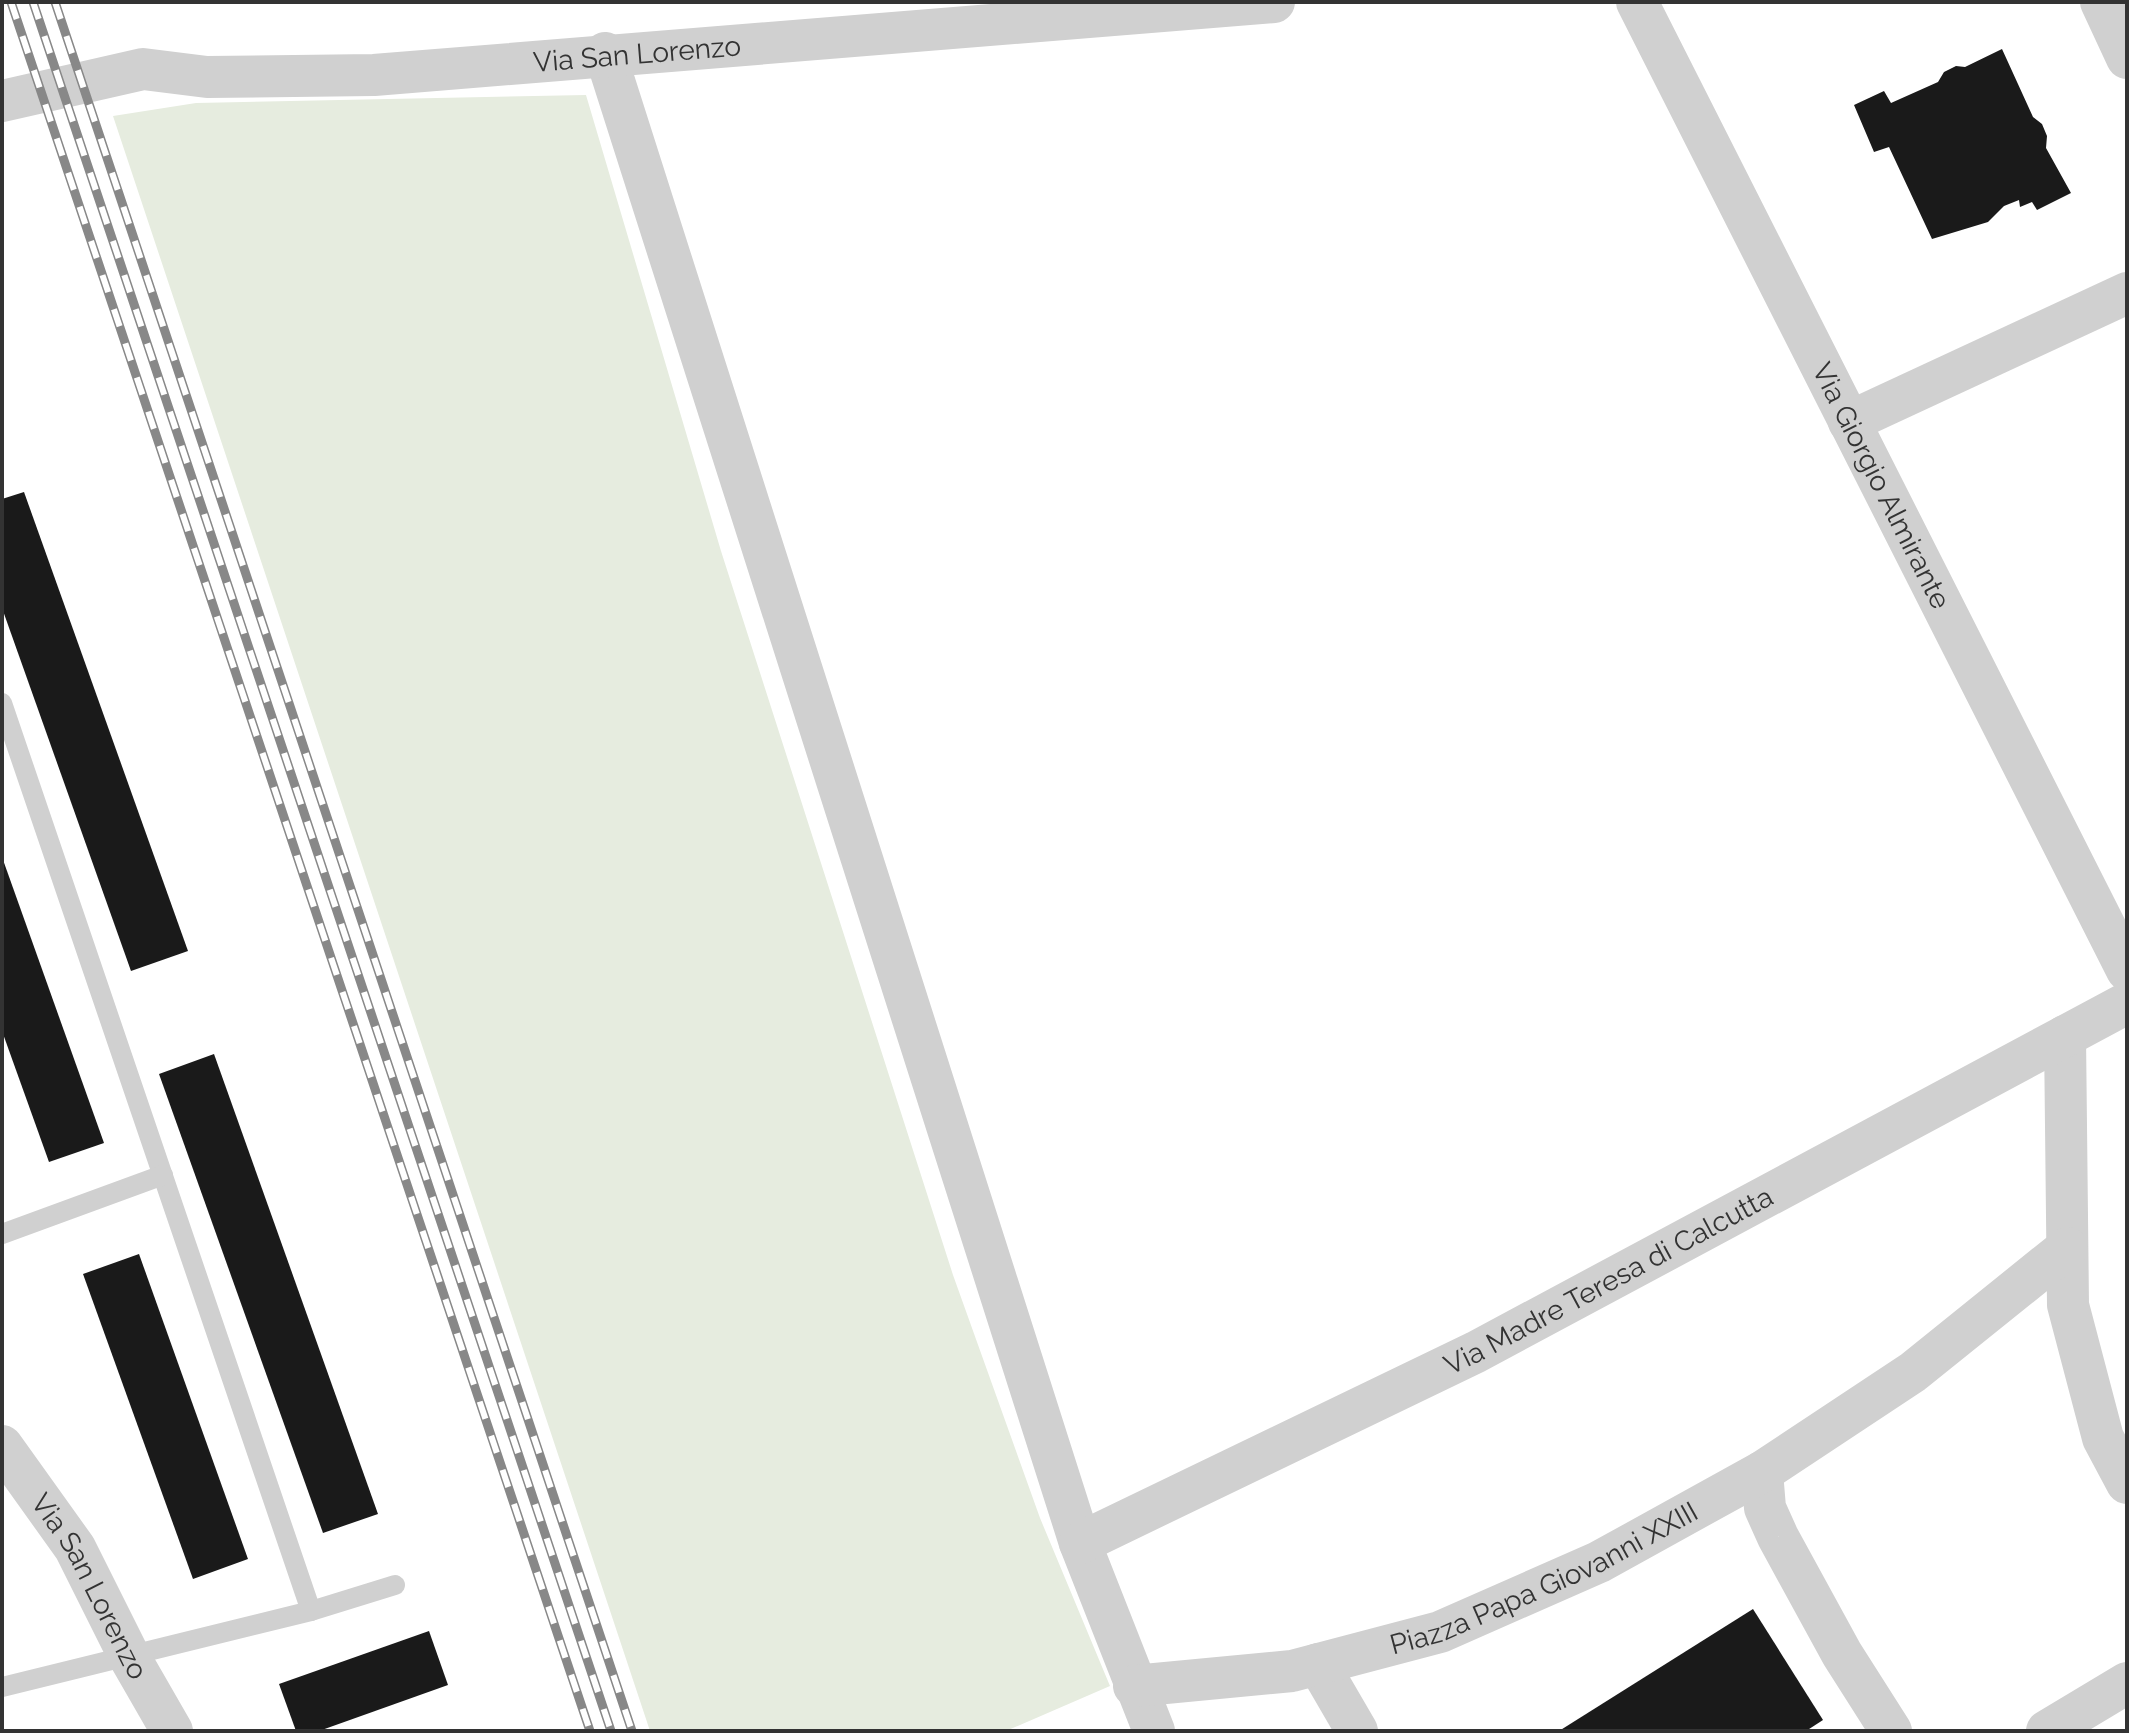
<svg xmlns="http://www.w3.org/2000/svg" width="2129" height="1733" font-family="Raleway,sans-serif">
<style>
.green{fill:#e6ecdf}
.building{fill:#1a1a1a}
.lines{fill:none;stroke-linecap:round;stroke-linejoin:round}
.lane{stroke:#d0d0d0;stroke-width:20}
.street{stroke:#d0d0d0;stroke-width:42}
.rail-casing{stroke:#888;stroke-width:9}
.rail{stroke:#fff;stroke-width:6;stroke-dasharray:18;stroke-linecap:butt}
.labels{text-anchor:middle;stroke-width:8;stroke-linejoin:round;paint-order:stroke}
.street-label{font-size:28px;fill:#333;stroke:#fff}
</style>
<rect width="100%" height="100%" fill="#fff"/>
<!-- green -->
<path class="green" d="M586,95L721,551L953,1275L1040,1518L1110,1686L1006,1731H650L113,116L196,103Z"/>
<!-- building -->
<g class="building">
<path d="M2002,49L2033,117L2042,124L2047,136L2046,148L2071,193L2037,210L2032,202L2020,207L2019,200L2004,206L1988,222L1932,239L1889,147L1874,152L1854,105L1884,91L1891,103L1938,82L1944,72L1956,66L1965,67Z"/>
<path d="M24,492L188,951L131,971L2,608V499Z"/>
<path d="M2,857L104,1143L49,1162L2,1031Z"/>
<path d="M214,1054L378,1514L323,1533L159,1074Z"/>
<path d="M139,1254L248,1559L193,1579L83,1274Z"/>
<path d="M1753,1609L1823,1720L1806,1731H1559Z"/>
<path d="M429,1631L448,1685L319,1731H296L279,1684Z"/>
</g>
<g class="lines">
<!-- lane -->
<g class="lane">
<path d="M2,703L311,1611"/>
<path d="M2,1234L163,1175"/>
<path d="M2,1687L311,1611L395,1585"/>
</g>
<!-- street -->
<g class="street">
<path id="s1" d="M1637,2L2127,970"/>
<path d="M2101,2L2127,58"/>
<path d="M605,53L1080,1543L1154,1731"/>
<path id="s2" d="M2,101L143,69L207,77L374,75L1274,2"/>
<path d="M1849,422L2127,293"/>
<path d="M2065,1036L2068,1305L2103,1438L2127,1483"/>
<path id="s3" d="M2,1446L75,1548L130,1658L172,1731"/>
<path d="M1762,1472L1765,1508L1778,1537L1842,1654L1891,1731"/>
<path id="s4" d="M1080,1543L1476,1352L2127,1003"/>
<path d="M1318,1664L1357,1731"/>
<path id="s5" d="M1134,1686L1292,1671L1440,1632L1599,1562L1762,1472L1913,1372L2067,1248"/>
<path d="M2047,1731L2127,1683"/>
</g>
<defs>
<g id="rail">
<path d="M11,2L590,1731"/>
<path d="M33,2L611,1731"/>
<path d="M55,2L632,1731"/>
</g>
</defs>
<!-- rail casing -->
<use href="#rail" class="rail-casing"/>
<!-- rail -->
<use href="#rail" class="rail"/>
</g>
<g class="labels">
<!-- street labels -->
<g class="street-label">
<text dy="10" stroke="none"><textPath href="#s2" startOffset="640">Via San Lorenzo</textPath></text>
<text dy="10" stroke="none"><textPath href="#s1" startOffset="542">Via Giorgio Almirante</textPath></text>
<text dy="10" stroke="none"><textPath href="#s4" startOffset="590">Via Madre Teresa di Calcutta</textPath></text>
<text dy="10" stroke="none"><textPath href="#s5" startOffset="428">Piazza Papa Giovanni XXIII</textPath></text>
<text dy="10" stroke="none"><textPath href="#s3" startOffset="166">Via San Lorenzo</textPath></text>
</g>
</g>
<!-- border -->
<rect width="2129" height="1733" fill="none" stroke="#333333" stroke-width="8"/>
</svg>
